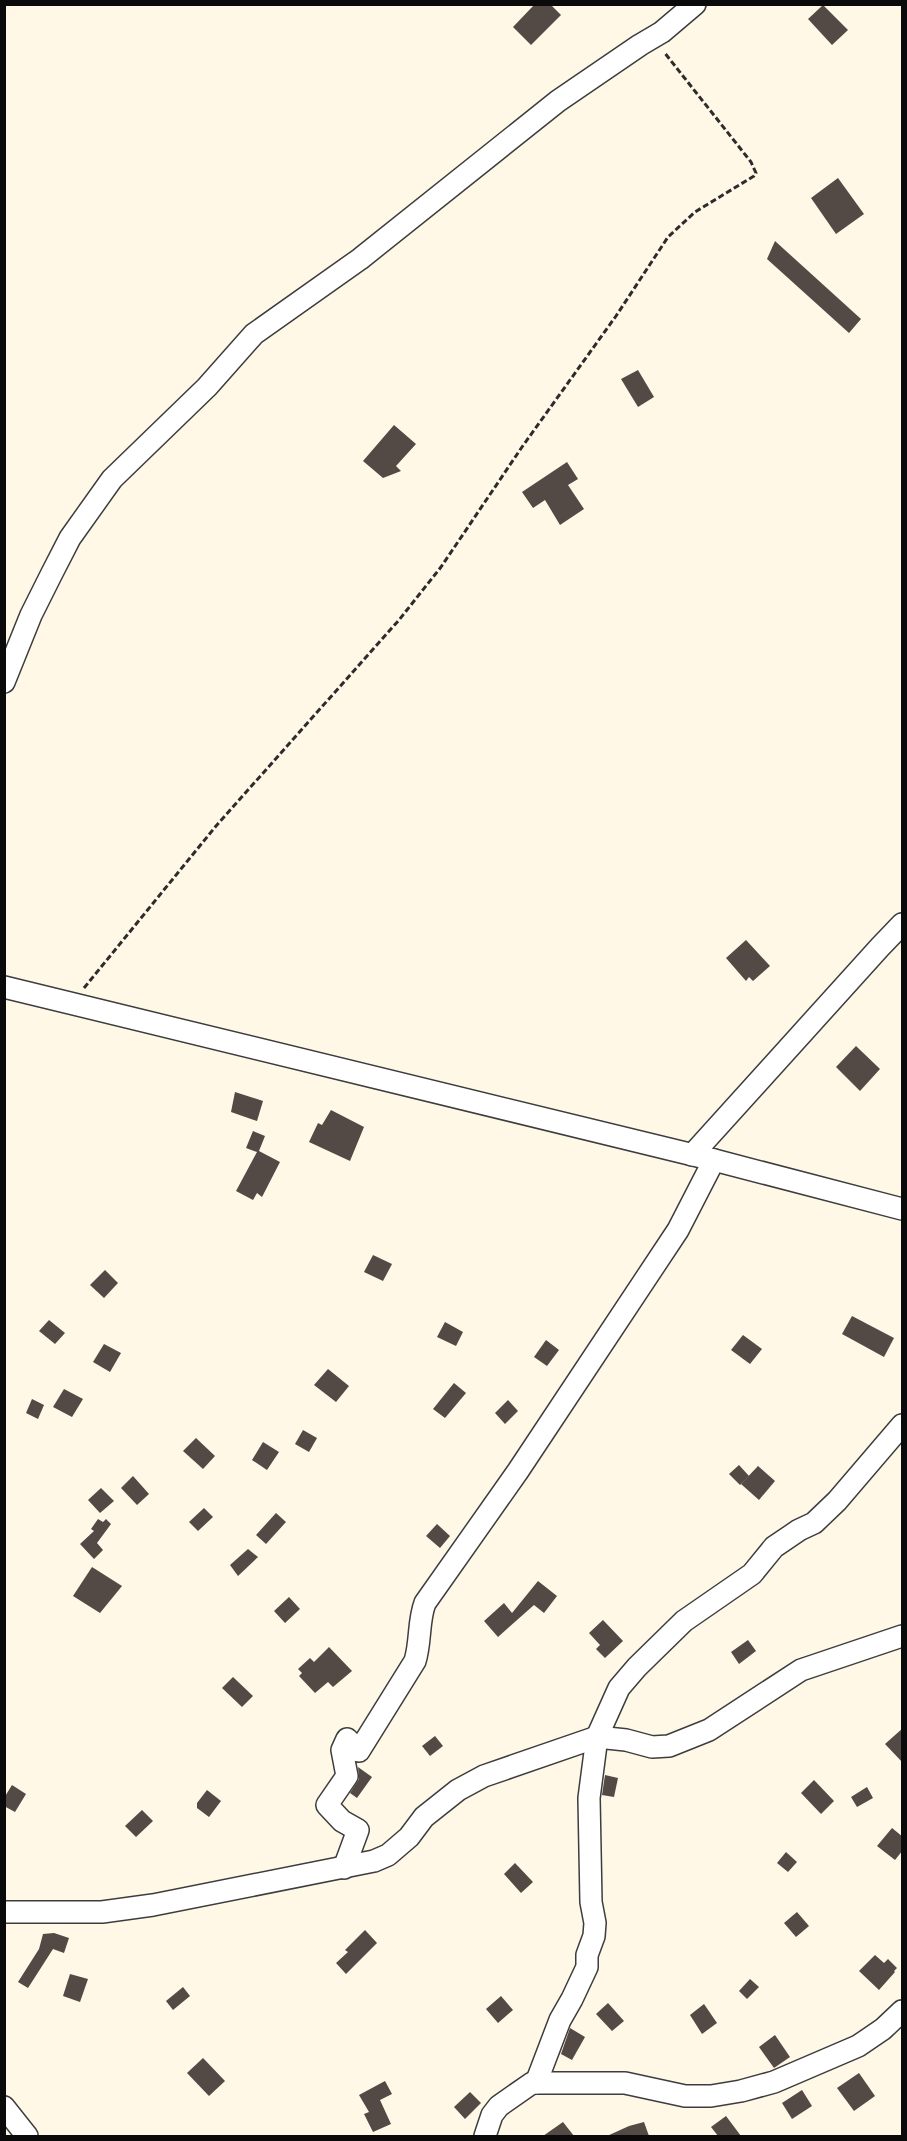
<svg xmlns="http://www.w3.org/2000/svg" width="907" height="2141" font-family="'Crimson Pro',serif">
<style>
.building{fill:#534945}
.lines{fill:none;stroke-linecap:round;stroke-linejoin:round}
.minor-casing{stroke:#3d3d3d;stroke-width:24}
.path{stroke:#2c2c2c;stroke-width:3;stroke-dasharray:6 3;stroke-linecap:butt}
.minor{stroke:#fff;stroke-width:21}
</style>
<rect width="100%" height="100%" fill="#fff8e6"/>
<!-- building -->
<g class="building">
<path d="M535,4H550L561,15L531,45L513,27Z"/>
<path d="M823,5L848,30L832,45L808,19Z"/>
<path d="M838,178L864,214L836,234L811,198Z"/>
<path d="M775,241L861,319L849,333L767,259Z"/>
<path d="M638,370L654,397L638,407L621,379Z"/>
<path d="M394,425L416,444L396,466L401,471L383,478L363,461Z"/>
<path d="M567,462L578,479L568,485L584,509L560,525L545,500L533,508L522,492Z"/>
<path d="M746,940L770,966L753,981L749,977L746,981L726,958Z"/>
<path d="M856,1046L880,1069L860,1091L836,1067Z"/>
<path d="M235,1092L263,1101L257,1121L231,1112Z"/>
<path d="M331,1110L364,1127L350,1161L309,1142L318,1123L322,1125Z"/>
<path d="M253,1131L265,1136L259,1151L280,1162L262,1197L257,1193L253,1200L236,1191L257,1152L246,1148Z"/>
<path d="M373,1255L392,1264L383,1281L364,1272Z"/>
<path d="M105,1270L118,1283L104,1298L90,1285Z"/>
<path d="M852,1316L894,1338L884,1357L842,1334Z"/>
<path d="M49,1320L65,1333L55,1344L39,1331Z"/>
<path d="M445,1322L463,1332L456,1346L437,1337Z"/>
<path d="M743,1335L762,1349L750,1364L731,1350Z"/>
<path d="M546,1340L559,1350L547,1366L534,1357Z"/>
<path d="M104,1344L121,1353L110,1372L93,1362Z"/>
<path d="M328,1369L349,1386L336,1402L314,1385Z"/>
<path d="M454,1383L466,1393L445,1418L433,1409Z"/>
<path d="M64,1389L83,1399L72,1417L53,1407Z"/>
<path d="M32,1399L44,1405L38,1419L26,1413Z"/>
<path d="M508,1400L518,1411L505,1424L495,1413Z"/>
<path d="M303,1430L317,1438L309,1452L295,1444Z"/>
<path d="M196,1438L215,1456L203,1469L183,1451Z"/>
<path d="M263,1442L279,1452L267,1470L252,1460Z"/>
<path d="M739,1465L749,1476L740,1485L729,1474Z"/>
<path d="M758,1466L775,1481L759,1500L741,1484Z"/>
<path d="M133,1476L149,1494L137,1505L121,1488Z"/>
<path d="M101,1488L114,1501L100,1513L88,1500Z"/>
<path d="M204,1508L213,1517L198,1531L189,1522Z"/>
<path d="M276,1513L286,1522L266,1544L256,1535Z"/>
<path d="M98,1519L103,1522L106,1519L111,1524L97,1543L103,1550L94,1559L80,1544L94,1531L91,1529Z"/>
<path d="M437,1524L450,1536L440,1548L426,1536Z"/>
<path d="M248,1549L258,1557L238,1576L230,1565Z"/>
<path d="M92,1567L122,1586L100,1613L73,1596Z"/>
<path d="M538,1581L557,1596L544,1613L534,1605L498,1637L484,1621L504,1603L512,1613Z"/>
<path d="M289,1597L300,1609L285,1623L274,1611Z"/>
<path d="M603,1620L623,1641L605,1658L596,1649L600,1645L589,1633Z"/>
<path d="M748,1640L756,1651L739,1664L731,1652Z"/>
<path d="M329,1647L352,1671L333,1687L328,1682L315,1693L299,1676L302,1673L298,1669L310,1658L314,1662Z"/>
<path d="M233,1677L253,1696L242,1707L222,1688Z"/>
<path d="M903,1728V1763L885,1744Z"/>
<path d="M435,1736L443,1746L430,1756L422,1746Z"/>
<path d="M358,1767L372,1777L357,1798L350,1793L359,1779Z"/>
<path d="M605,1775L618,1778L614,1797L602,1795Z"/>
<path d="M814,1780L834,1801L821,1814L801,1793Z"/>
<path d="M12,1785L26,1794L15,1812L4,1806V1798Z"/>
<path d="M867,1787L873,1798L857,1807L851,1797Z"/>
<path d="M207,1790L221,1801L209,1817L197,1808V1803Z"/>
<path d="M142,1810L153,1821L136,1837L125,1826Z"/>
<path d="M892,1828L903,1837V1850L895,1860L877,1846Z"/>
<path d="M786,1852L797,1862L788,1872L777,1863Z"/>
<path d="M515,1863L533,1882L521,1893L504,1874Z"/>
<path d="M797,1912L809,1926L796,1937L784,1923Z"/>
<path d="M365,1930L377,1943L346,1974L336,1963L348,1952L345,1950Z"/>
<path d="M54,1933L69,1938L64,1953L53,1949L28,1988L18,1982L39,1949L43,1934Z"/>
<path d="M875,1955L884,1963L888,1959L897,1968L894,1971L895,1972L879,1990L859,1971Z"/>
<path d="M70,1974L88,1979L80,2002L63,1996Z"/>
<path d="M750,1979L759,1987L747,1999L739,1991Z"/>
<path d="M183,1987L190,1996L173,2010L166,2001Z"/>
<path d="M501,1996L513,2010L498,2023L486,2009Z"/>
<path d="M608,2003L624,2021L612,2031L596,2014Z"/>
<path d="M704,2004L717,2023L702,2034L690,2015Z"/>
<path d="M570,2028L585,2037L572,2060L561,2054Z"/>
<path d="M775,2035L790,2057L774,2068L759,2047Z"/>
<path d="M203,2058L225,2081L209,2096L187,2073Z"/>
<path d="M859,2073L875,2096L854,2111L837,2088Z"/>
<path d="M385,2081L392,2094L380,2100L391,2124L373,2132L364,2114L369,2112L359,2095Z"/>
<path d="M802,2090L812,2106L792,2119L782,2103Z"/>
<path d="M470,2092L481,2103L465,2119L454,2107Z"/>
<path d="M726,2116L741,2136H718L711,2127Z"/>
<path d="M563,2122L574,2136H543Z"/>
<path d="M644,2122L649,2136H607L629,2126Z"/>
</g>
<g class="lines">
<defs>
<g id="minor">
<path d="M4,682L31,615L51,575L70,538L112,479L207,387L254,334L360,259L558,101L640,45L662,32L695,4"/>
<path d="M4,987L714,1160L902,1209"/>
<path d="M692,1155L880,947L902,924"/>
<path d="M344,1868L358,1830L342,1821L327,1805L347,1776L342,1750L347,1739L359,1751L415,1661C421,1642 418,1621 425,1603L518,1471L678,1230L714,1160"/>
<path d="M4,1912H102L153,1905L374,1861L388,1855L409,1837L424,1817L458,1790L484,1776L597,1737L626,1740L652,1747L669,1746L709,1730L801,1670L902,1636"/>
<path d="M536,2083L560,2020L572,1999L587,1967V1955L594,1936L595,1923L591,1902L589,1798L597,1737L619,1688L637,1667L684,1621L752,1574L774,1547L799,1530L814,1523L837,1501L902,1425"/>
<path d="M4,2107L27,2136"/>
<path d="M485,2136L492,2115L499,2106L532,2083H625L685,2096H711L741,2091L774,2082L858,2046L883,2029L902,2011"/>
</g>
</defs>
<!-- minor casing -->
<use href="#minor" class="minor-casing"/>
<!-- path -->
<path class="path" d="M84,988L216,826L399,620L441,567L522,447L616,316L668,237L695,212L754,176L756,173L751,162L664,52"/>
<!-- minor -->
<use href="#minor" class="minor"/>
</g>
<!-- border -->
<rect width="907" height="2141" fill="none" stroke="#0a0a0a" stroke-width="12"/>
</svg>
